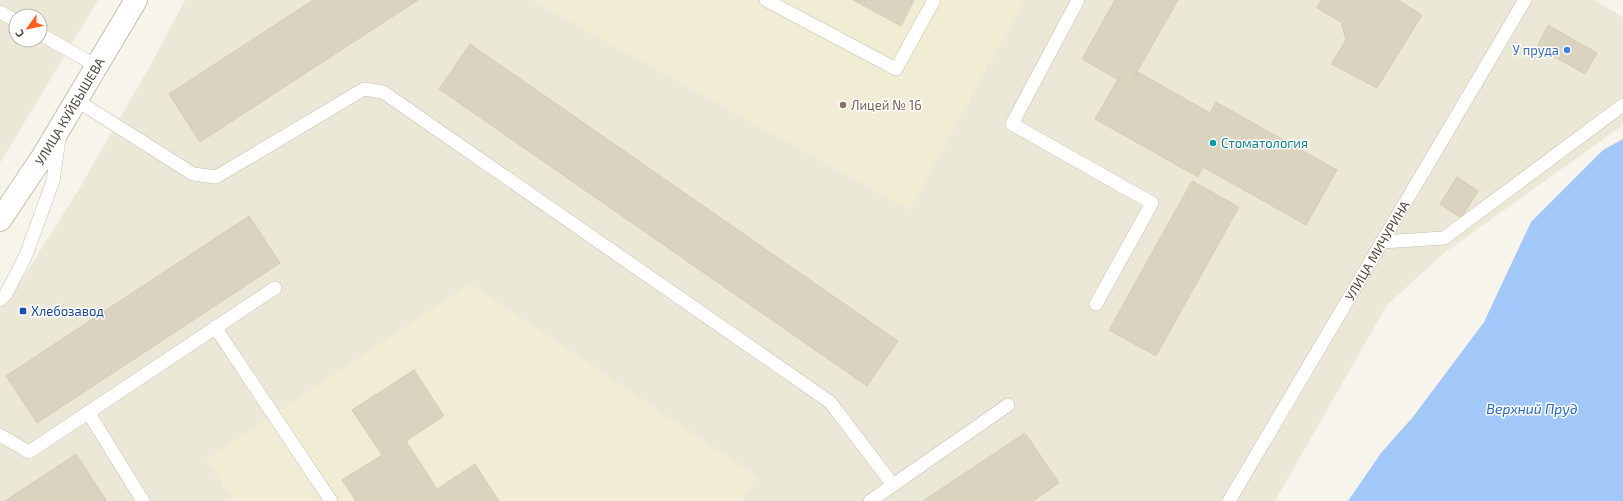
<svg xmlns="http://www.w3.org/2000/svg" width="1623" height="501" font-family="'Exo 2',sans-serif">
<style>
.residential{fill:#ebe8d8;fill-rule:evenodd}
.education{fill:#f1edd4}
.water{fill:#a2c8f9}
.building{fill:#dad3bf;stroke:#d6cdb1}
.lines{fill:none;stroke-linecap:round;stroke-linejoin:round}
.service-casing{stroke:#c4bfac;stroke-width:14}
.tertiary-casing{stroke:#c4bfac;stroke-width:24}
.service{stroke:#fff;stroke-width:13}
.tertiary{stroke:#fff;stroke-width:22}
.shop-dot{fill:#3f7fe0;stroke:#fff;stroke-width:1.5}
.education-dot{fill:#8d6e63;stroke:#fff;stroke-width:1.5}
.culture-dot{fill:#0f9aa8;stroke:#fff;stroke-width:1.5}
.transit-dot{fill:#1a4fb4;stroke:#fff;stroke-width:1.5}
.labels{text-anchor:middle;stroke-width:3;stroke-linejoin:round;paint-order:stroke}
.shop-label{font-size:13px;fill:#366cbe;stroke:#fff;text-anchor:end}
.education-label{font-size:13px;fill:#785e54;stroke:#fff;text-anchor:start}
.street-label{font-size:13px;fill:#4d4737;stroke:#fff}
.culture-label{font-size:13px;fill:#0d838f;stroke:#fff;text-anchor:start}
.transit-label{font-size:13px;fill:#164399;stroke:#fff;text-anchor:start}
.water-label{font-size:14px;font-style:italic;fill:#2269c6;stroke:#fff}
</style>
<rect width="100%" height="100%" fill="#f7f5eb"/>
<!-- residential -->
<g class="residential">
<path d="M0,0H98L0,163ZM16,16H40V40H16Z"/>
<path d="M185,0H532L909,209L1024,0H1594L1623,17V125L1444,253L1387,305L1275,501H0V307L19,284L79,189L150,66Z"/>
</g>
<!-- education -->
<g class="education">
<path d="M532,0H1024L909,209Z"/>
<path d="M470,284L757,477L741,501H234L206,459Z"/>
</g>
<!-- water -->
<path class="water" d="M1623,139V501H1348L1381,453L1413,417L1484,322L1531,222L1603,150Z"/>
<!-- building -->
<g class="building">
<path d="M313,0H418L200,142L169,94Z"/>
<path d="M853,0H914L901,26Z"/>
<path d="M1115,0H1178L1129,86L1082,59Z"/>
<path d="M1321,0H1398L1422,15L1377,88L1331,64L1346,40L1341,22L1317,8Z"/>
<path d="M1548,25L1597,53L1585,74L1537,47Z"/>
<path d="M470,44L898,341L867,386L439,89Z"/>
<path d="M1138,72L1210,113L1216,102L1337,170L1306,225L1203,167L1198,177L1095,119L1118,79L1129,86Z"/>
<path d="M1457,177L1478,191L1461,218L1440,204Z"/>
<path d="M1192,181L1239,207L1156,356L1109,330Z"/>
<path d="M249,216L280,263L37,423L6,376Z"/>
<path d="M414,370L444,416L406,441L437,489L475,464L499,501H412L411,499L408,501H356L342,480L382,455L352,410Z"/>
<path d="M1025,433L1059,483L1033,501H923Z"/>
<path d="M76,454L106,500L105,501H5Z"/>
</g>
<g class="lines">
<defs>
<g id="service">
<path d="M766,0L896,69L934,0"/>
<path d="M1078,0L1012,124L1152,203L1096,304"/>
<path d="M0,12L16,21"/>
<path d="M40,34L97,66"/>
<path d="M76,100L193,174L216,177L364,89L383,92L830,402L893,485"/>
<path d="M1382,242L1444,238L1623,105"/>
<path d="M0,300L6,294L26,255L53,181L59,139"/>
<path d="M215,327L331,501"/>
<path d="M88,412L143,501"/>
<path d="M0,435L29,452L275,288"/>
<path d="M870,501L1008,405"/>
<path id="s1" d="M1229,501L1525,0"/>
</g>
<g id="tertiary">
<path id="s2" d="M0,220L43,156L136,0"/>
</g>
</defs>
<!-- service casing -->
<use href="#service" class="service-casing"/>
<!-- tertiary casing -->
<use href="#tertiary" class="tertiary-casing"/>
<!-- service -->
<use href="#service" class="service"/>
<!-- tertiary -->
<use href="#tertiary" class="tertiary"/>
</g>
<!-- markers -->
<circle class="shop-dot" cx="1567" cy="50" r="4"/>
<circle class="education-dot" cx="843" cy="105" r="4"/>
<circle class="culture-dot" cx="1213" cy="143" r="4"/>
<rect class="transit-dot" x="19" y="307" width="8" height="8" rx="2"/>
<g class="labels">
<!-- shop labels -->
<g class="shop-label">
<text x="1559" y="55">У пруда</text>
</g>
<!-- education labels -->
<g class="education-label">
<text x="851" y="110">Лицей № 16</text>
</g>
<!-- street labels -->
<g class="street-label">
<text dy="5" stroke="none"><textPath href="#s2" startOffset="129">УЛИЦА КУЙБЫШЕВА</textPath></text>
<text dy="5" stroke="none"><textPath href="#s1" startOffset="291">УЛИЦА МИЧУРИНА</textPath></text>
</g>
<!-- culture labels -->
<g class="culture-label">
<text x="1221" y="148">Стоматология</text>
</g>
<!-- transit labels -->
<g class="transit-label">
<text x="31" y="316">Хлебозавод</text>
</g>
<!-- water labels -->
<g class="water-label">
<text x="1532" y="414">Верхний Пруд</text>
</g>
</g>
<!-- north arrow -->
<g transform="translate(28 28) rotate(237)"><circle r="19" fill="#ffffff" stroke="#b8b5af"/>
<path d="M0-3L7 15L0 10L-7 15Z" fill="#ff5f1a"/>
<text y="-6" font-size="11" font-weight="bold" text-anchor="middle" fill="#4d4737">С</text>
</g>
</svg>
